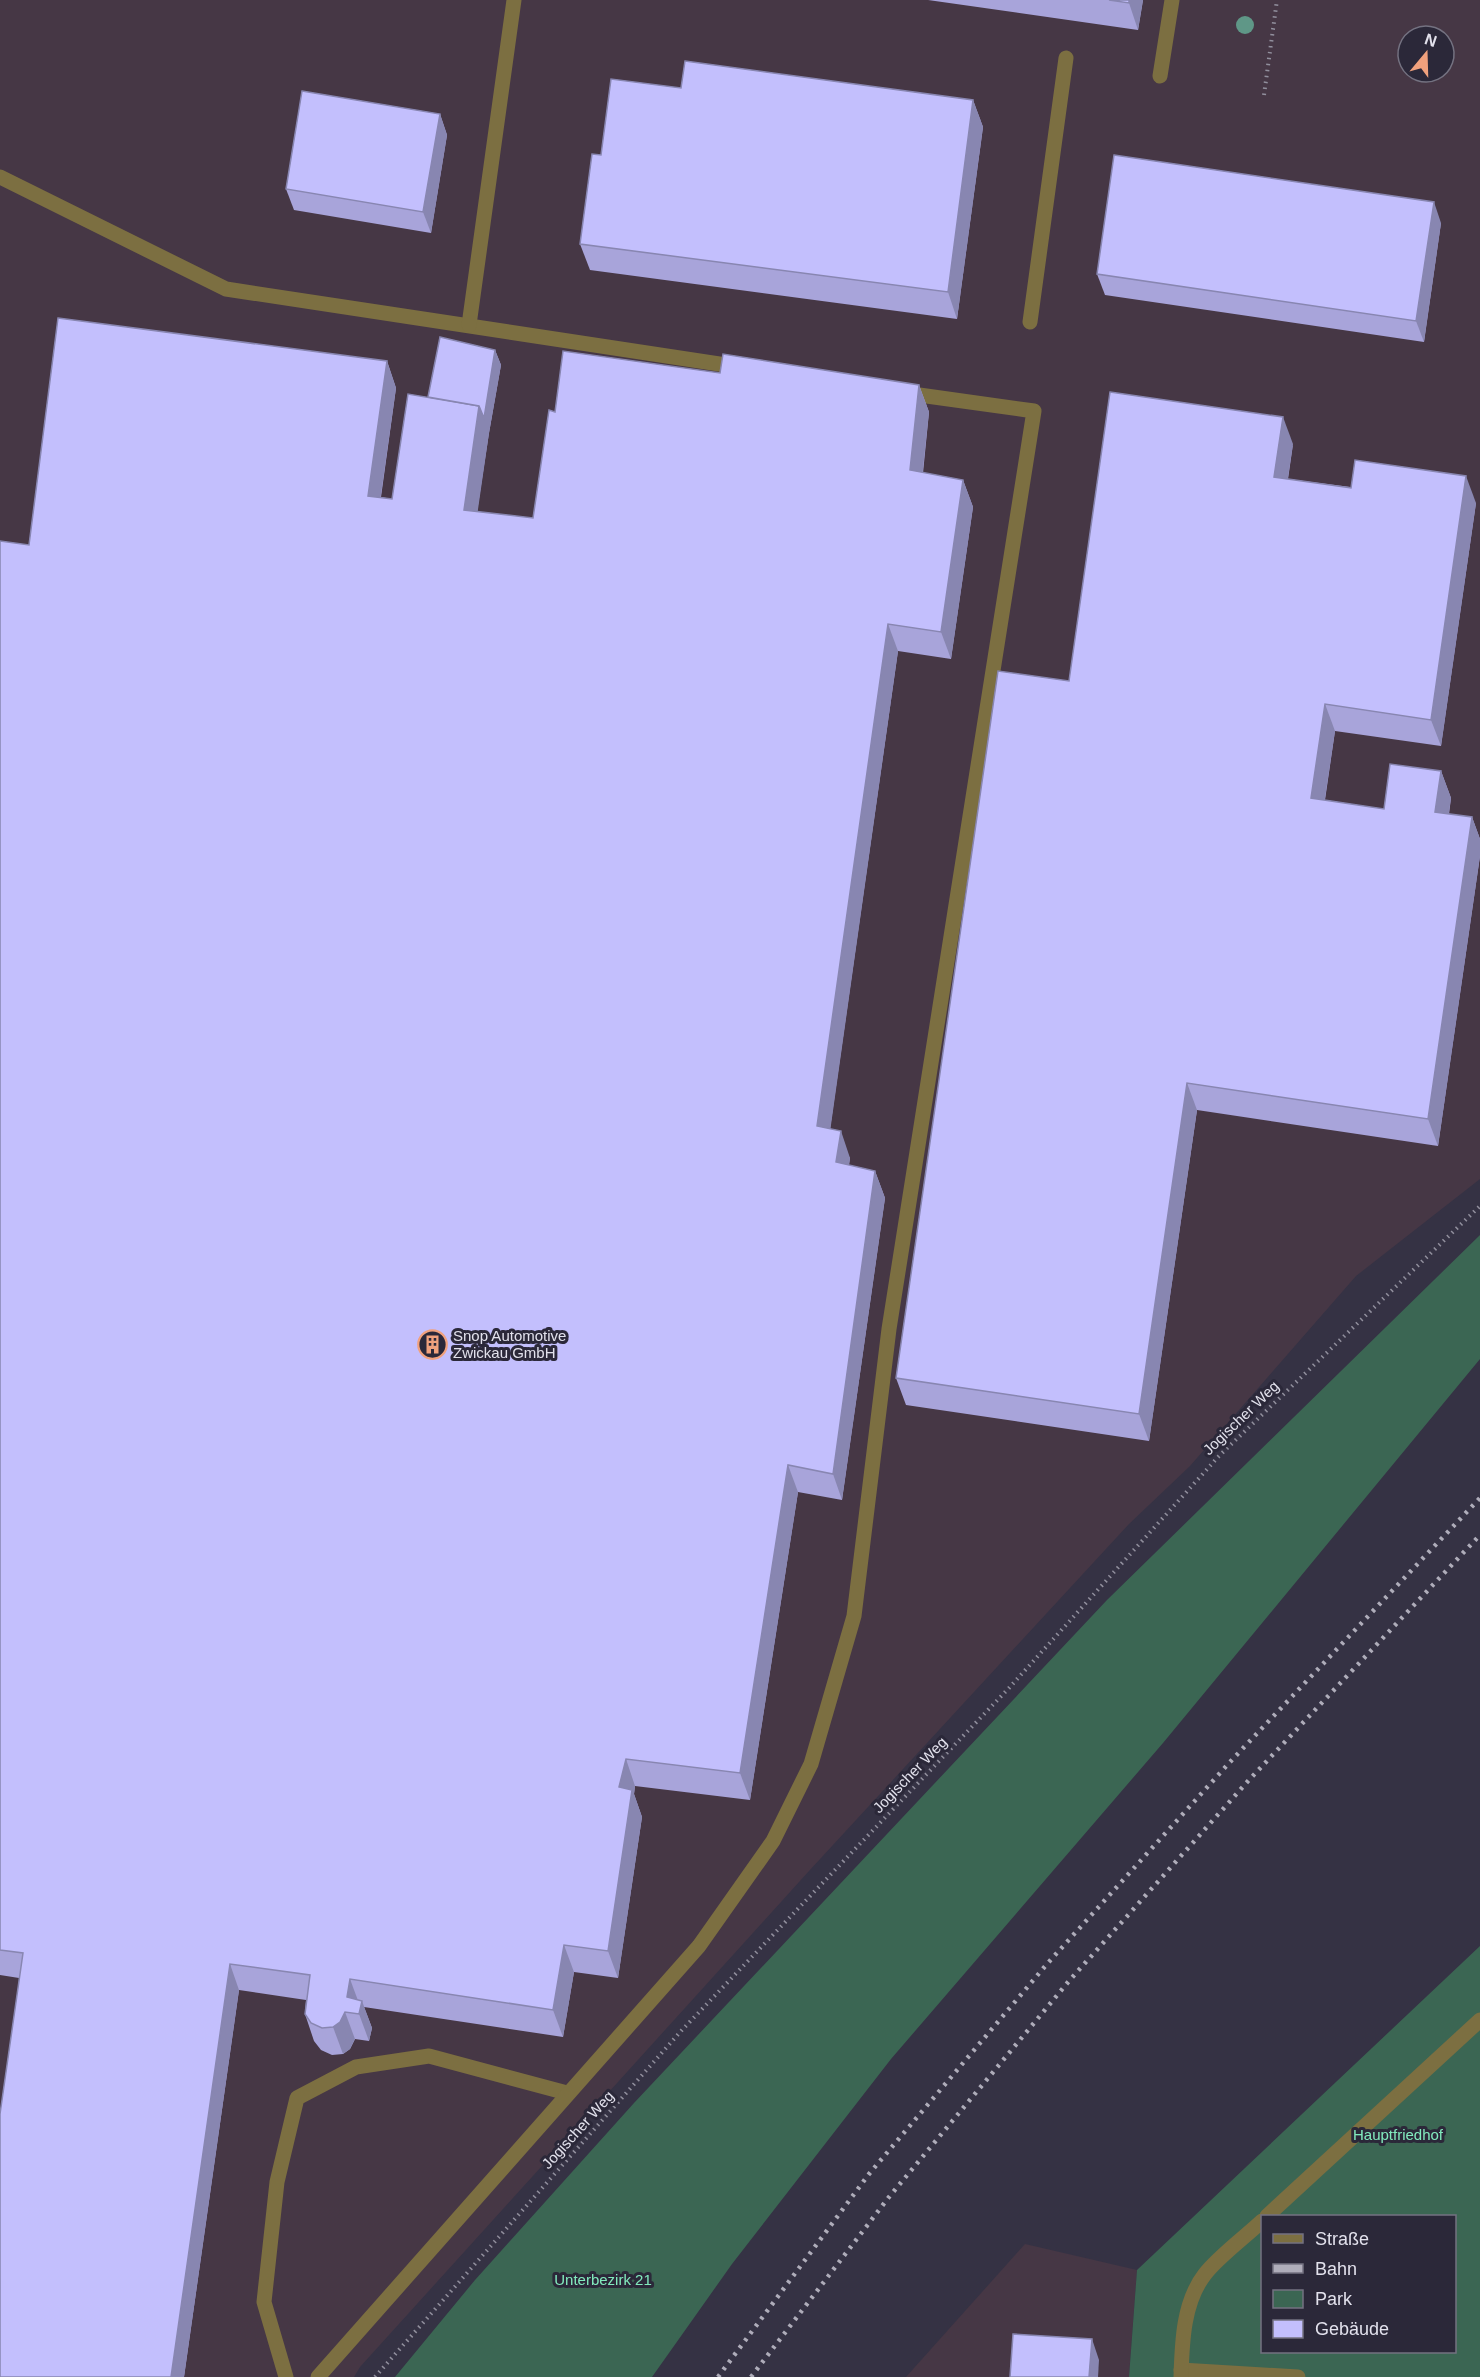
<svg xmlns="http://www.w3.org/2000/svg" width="1480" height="2377" font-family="Arial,sans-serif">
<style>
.industrial{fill:#463745;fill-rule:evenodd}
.green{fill:#3b6653;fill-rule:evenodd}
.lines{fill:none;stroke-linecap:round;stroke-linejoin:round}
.path{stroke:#918f9d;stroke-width:4;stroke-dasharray:1.5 4.5;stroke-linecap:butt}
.minor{stroke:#7c6f41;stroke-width:15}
.rail{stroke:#afadba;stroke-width:4.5;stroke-dasharray:3 6;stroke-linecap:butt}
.tree{fill:#5f9787}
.wall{fill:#a8a4da}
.shaded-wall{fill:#8886b1}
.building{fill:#c3bffd;stroke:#8886b1;stroke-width:1.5}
.labels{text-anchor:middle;stroke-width:6;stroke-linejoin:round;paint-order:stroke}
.poi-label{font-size:15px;fill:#e2e1ec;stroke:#2b2839;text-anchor:start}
.street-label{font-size:15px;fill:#e2e1ec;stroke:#2b2839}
.park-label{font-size:15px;fill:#82eabd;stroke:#2b2839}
</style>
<rect width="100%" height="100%" fill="#353244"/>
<!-- industrial -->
<g class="industrial">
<path d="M0,0H1480V1179L1356,1276L1190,1466L1129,1524L809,1871L360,2367L354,2377H0ZM1408,36H1444V72H1408Z"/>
<path d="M1025,2244L1137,2270L1129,2377H906Z"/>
</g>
<!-- green -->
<g class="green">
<path d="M1480,1235V1359L1163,1743L891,2059L732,2264L652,2377H395L475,2280L634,2103L1107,1600Z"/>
<path d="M1480,1946V2377H1129L1137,2270ZM1262,2216H1454V2352H1262Z"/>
</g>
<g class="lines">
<!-- path -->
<g class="path">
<path d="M1264,95L1277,0"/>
<path d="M375,2377L682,2030L1009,1688L1219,1456L1480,1206"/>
</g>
<!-- minor -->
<g class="minor">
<path d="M1160,76L1172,0"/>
<path d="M0,177L226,289L739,367"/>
<path d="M1030,322L1066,58"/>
<path d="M469,325L514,0"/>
<path d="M1267,2216L1480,2020"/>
<path d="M1181,2370L1298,2377"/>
<path d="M286,2377L264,2302L277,2182L297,2098L356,2067L429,2056L567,2093"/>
<path d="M318,2377L699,1946L773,1841L811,1764L854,1616L889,1329L1034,411L905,393"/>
<path d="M1181,2377C1182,2343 1183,2302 1205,2274C1218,2257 1245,2237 1262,2221"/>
</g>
<!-- rail -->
<g class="rail">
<path d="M718,2377L869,2174L1047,1964L1230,1762L1480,1498"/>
<path d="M751,2377L889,2197L1069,1981L1249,1780L1480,1535"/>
</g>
</g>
<!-- trees -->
<circle class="tree" cx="1245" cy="25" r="9"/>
<!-- wall -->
<g class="wall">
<path d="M928,0H1143L1138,30Z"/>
<path d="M681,88L973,100L983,127L957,319L590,270L580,244L601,155Z"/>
<path d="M440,114L447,135L431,233L294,210L286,189Z"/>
<path d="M1441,223L1424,342L1105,295L1097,274Z"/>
<path d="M495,350L501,365L489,433L477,512L533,518L555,412L720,373L919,385L929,412L923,473L963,480L973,507L951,659L898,651L830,1129L850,1158L849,1165L875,1171L885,1198L842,1500L798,1492L750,1800L635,1786L634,1794L642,1817L618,1978L574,1972L563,2037L364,2007L372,2028L369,2041L355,2039L350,2049L343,2054L332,2055L321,2050L314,2041L305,2014L306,2000L239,1990L184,2377H0L19,1978L0,1975V541L29,545L387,361L396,388L381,497L392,499L428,397Z"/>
<path d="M1293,444L1288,479L1476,503L1441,746L1335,731L1325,800L1384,809L1441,771L1451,798L1449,814L1472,817L1480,839V856L1438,1146L1197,1110L1149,1441L906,1405L896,1378Z"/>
</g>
<!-- shaded-wall -->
<g class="shaded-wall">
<path d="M1129,0H1143L1138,30L1129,3Z"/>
<path d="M973,100L983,127L957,319L948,292Z"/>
<path d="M440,114L447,135L431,233L423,212Z"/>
<path d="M1434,202L1441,223L1424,342L1416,321Z"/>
<path d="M495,350L501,365L489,433L474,537L464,510L479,406Z"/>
<path d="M387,361L396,388L377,523L368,496Z"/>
<path d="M919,385L929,412L920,497L910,470Z"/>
<path d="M1283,417L1293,444L1284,504L1274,477Z"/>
<path d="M1466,476L1476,503L1441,746L1431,720Z"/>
<path d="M963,480L973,507L951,659L941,632Z"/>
<path d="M888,624L898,651L827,1153L817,1126Z"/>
<path d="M1325,704L1335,731L1321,825L1311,798Z"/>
<path d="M1441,771L1451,798L1445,839L1435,812Z"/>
<path d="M1472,817L1480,839V856L1438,1146L1428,1119Z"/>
<path d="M1187,1083L1197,1110L1149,1441L1139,1414Z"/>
<path d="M841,1131L850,1158L845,1189L836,1162Z"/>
<path d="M875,1171L885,1198L842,1500L833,1474Z"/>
<path d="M788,1465L798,1492L750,1800L740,1773Z"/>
<path d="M626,1759L635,1786L634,1794L642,1817L618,1978L608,1951L619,1787Z"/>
<path d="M564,1945L574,1972L563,2037L553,2010Z"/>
<path d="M230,1964L239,1990L184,2377H171Z"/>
<path d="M350,1979L360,2006L347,1997Z"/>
<path d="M362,2001L372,2028L369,2041L359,2014Z"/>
<path d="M345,2012L355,2039L350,2049L343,2054L333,2027Z"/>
<path d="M1092,2339L1099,2360L1098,2377H1089Z"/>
</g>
<!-- building -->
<g class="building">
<path d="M1109,0H1129V3Z"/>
<path d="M685,61L973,100L948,292L580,244L592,154L601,155L611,79L681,88Z"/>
<path d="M302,91L440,114L423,212L286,189Z"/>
<path d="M1114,155L1434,202L1416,321L1097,274Z"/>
<path d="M58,318L387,361L368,496L392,499L408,394L479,406L464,510L533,518L549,410L555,412L563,351L720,373L723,354L919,385L910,470L963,480L941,632L888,624L817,1126L841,1131L836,1162L875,1171L833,1474L788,1465L740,1773L626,1759L619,1787L632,1790L608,1951L564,1945L553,2010L350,1979L347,1997L362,2001L359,2014L345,2012L340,2022L333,2027L322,2028L311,2023L305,2014L310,1975L230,1964L171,2377H0V2114L23,1953L0,1950V541L29,545Z"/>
<path d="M440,337L495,350L484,418L479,406L428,397Z"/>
<path d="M1110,392L1283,417L1274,477L1351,488L1355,460L1466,476L1431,720L1325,704L1311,798L1384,809L1390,764L1441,771L1435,812L1472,817L1428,1119L1187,1083L1139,1414L896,1378L998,671L1069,681Z"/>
<path d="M1013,2334L1092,2339L1089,2377H1010Z"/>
</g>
<!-- icons -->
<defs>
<symbol id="building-ring" viewBox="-11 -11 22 22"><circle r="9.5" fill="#2b2839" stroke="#f1a17d" stroke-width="1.5"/><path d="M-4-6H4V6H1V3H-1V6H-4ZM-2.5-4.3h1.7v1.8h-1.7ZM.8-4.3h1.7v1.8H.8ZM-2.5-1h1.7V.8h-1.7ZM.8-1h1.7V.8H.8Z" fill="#f1a17d"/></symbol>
</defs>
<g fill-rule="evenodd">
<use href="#building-ring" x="416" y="1328" width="33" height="33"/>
</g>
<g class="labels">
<!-- poi labels -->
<g class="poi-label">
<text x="453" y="1341">Snop Automotive<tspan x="453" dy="17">Zwickau GmbH</tspan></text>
</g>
<!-- street labels -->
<g class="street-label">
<text transform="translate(1241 1418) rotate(-44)" y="5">Jogischer Weg</text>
<text transform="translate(910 1775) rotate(-46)" y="5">Jogischer Weg</text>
<text transform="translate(578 2130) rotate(-48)" y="5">Jogischer Weg</text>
</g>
<!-- park labels -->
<g class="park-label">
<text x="1398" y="2140">Hauptfriedhof</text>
<text x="603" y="2285">Unterbezirk 21</text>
</g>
</g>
<!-- legend -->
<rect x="1261" y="2215" width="195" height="138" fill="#2b2839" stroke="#747281" stroke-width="1.5"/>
<rect x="1273" y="2234" width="30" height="9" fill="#7c6f41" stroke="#747281" stroke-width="1.5"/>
<text x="1315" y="2245" font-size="18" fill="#e2e1ec">Straße</text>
<rect x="1273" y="2264" width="30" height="9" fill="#afadba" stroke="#747281" stroke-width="1.5"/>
<text x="1315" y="2275" font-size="18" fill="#e2e1ec">Bahn</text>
<rect x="1273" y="2290" width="30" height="18" fill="#3b6653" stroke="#747281" stroke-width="1.5"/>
<text x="1315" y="2305" font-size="18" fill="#e2e1ec">Park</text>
<rect x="1273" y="2320" width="30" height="18" fill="#c3bffd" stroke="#747281" stroke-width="1.5"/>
<text x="1315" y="2335" font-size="18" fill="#e2e1ec">Gebäude</text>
<!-- north arrow -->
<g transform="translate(1426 54) rotate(19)"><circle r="28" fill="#2b2839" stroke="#747281" stroke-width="1.5"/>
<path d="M0-4.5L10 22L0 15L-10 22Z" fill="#f1a17d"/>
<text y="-9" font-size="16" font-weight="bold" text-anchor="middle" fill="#e2e1ec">N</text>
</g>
</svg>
